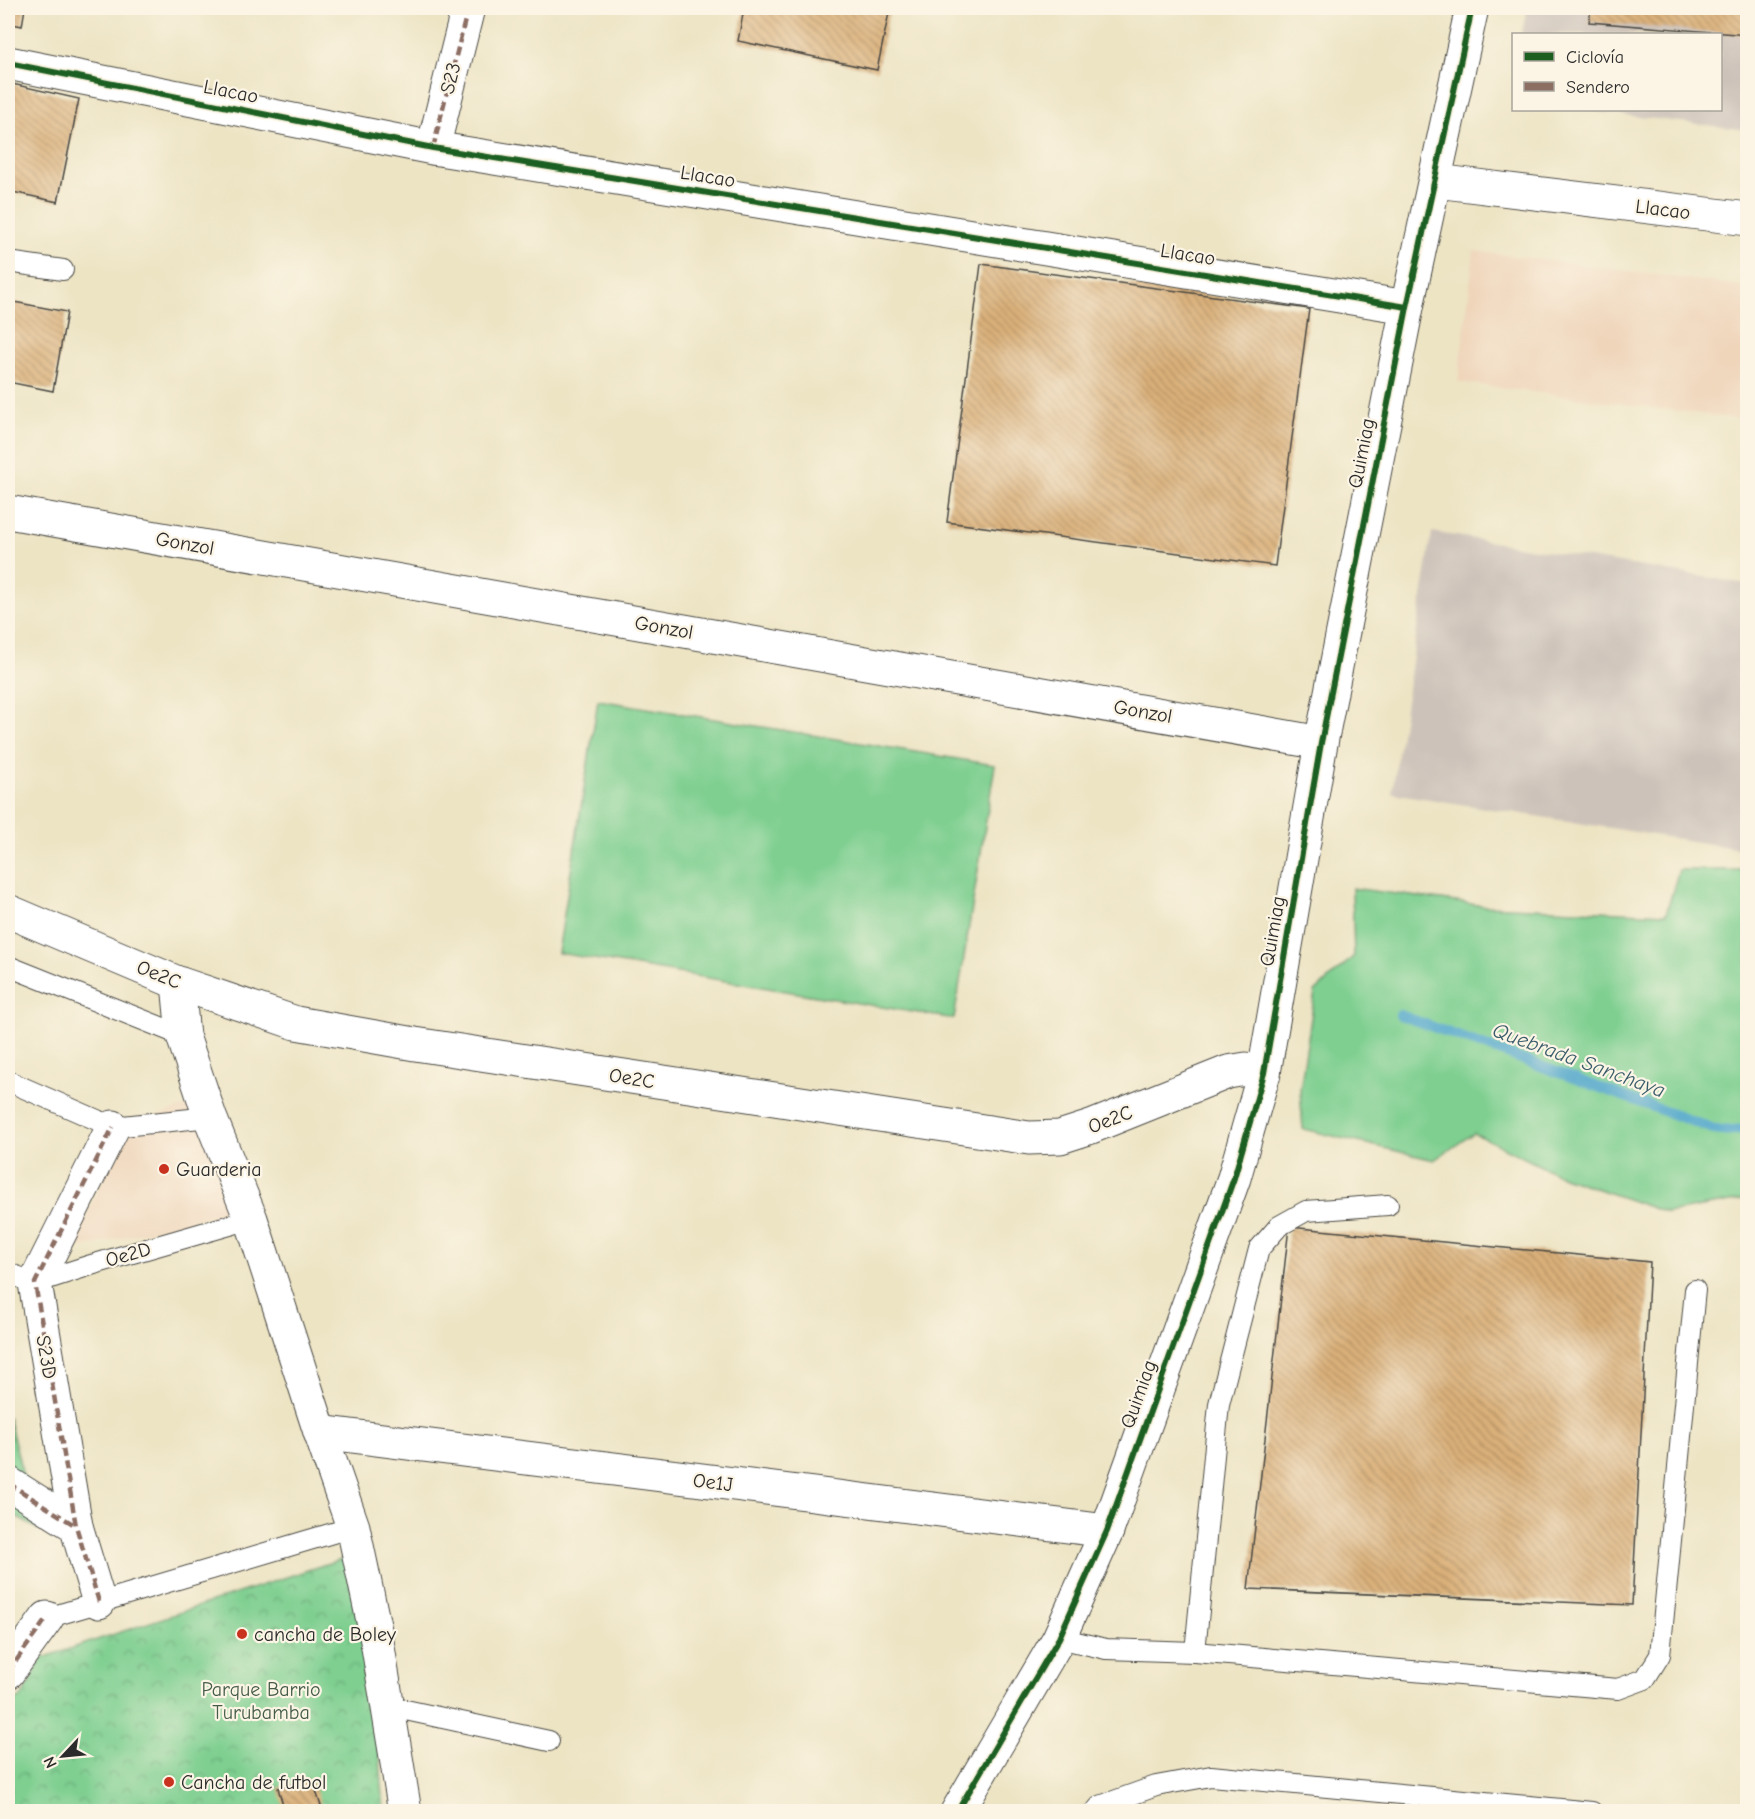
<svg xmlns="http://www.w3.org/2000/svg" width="1755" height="1819" font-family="'Comic Neue',sans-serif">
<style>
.built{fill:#efd6bb}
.industrial{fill:#cdc2b9}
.grass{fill:#7ecf90;stroke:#547d5e;stroke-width:1.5}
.park{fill:url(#park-crowns);stroke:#547d5e;stroke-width:1.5}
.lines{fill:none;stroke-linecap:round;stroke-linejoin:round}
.stream{stroke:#4ea6cb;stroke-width:10}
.building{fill:url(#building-back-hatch)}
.lane-casing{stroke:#484742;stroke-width:22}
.street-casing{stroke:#484742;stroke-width:35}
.lane{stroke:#fff;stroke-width:20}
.street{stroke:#fff;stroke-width:33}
.quiet{stroke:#8d6e63;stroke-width:4.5;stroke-dasharray:9 4.5;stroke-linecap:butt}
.cycleway-casing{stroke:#fcf5e5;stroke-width:10}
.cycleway{stroke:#1b5e20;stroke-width:6}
.poi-dot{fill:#c8321e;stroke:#fcf5e5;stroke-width:2}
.labels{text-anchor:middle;stroke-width:4.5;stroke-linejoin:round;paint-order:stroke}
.street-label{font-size:20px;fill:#2b2b2b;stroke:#fcf5e5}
.poi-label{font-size:20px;fill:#2b2b2b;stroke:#fcf5e5;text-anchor:start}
.park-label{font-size:20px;fill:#445c49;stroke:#fcf5e5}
.water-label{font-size:21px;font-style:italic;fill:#395c6b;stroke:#fcf5e5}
</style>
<defs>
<pattern id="park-crowns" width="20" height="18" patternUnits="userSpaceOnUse" patternTransform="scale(1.5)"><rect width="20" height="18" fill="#7ecf90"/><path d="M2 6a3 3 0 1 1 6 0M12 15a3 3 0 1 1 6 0" fill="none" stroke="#67a876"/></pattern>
<pattern id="building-back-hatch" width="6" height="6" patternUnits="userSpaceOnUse" patternTransform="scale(1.5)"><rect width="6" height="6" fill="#dab079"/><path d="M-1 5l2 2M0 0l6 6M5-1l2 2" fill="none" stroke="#b18f63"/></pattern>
</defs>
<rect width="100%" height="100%" fill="#fcf5e5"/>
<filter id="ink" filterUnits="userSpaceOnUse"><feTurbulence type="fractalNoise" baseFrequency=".0167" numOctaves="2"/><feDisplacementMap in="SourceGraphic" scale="12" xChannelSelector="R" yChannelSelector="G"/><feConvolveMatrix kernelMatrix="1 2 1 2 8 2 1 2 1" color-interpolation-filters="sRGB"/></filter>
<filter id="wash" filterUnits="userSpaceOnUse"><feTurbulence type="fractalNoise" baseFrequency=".008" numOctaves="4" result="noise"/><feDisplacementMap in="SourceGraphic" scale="24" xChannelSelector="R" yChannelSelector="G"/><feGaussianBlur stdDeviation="1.35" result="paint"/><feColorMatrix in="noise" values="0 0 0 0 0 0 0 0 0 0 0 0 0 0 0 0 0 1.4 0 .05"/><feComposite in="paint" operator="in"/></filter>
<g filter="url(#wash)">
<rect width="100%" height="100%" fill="#ede4c4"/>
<!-- built -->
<g class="built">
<path d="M1474,251L1747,287V420L1458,382Z"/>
<path d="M199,1102L233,1211L71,1250L127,1126Z"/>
</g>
<!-- industrial -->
<g class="industrial">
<path d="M1528,8H1747V130L1581,110H1720V34H1521Z"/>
<path d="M1432,532L1747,584V850L1392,793Z"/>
</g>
<!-- grass -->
<g class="grass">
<path d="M598,700L995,765L954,1019L558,953Z"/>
<path d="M1679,870H1747V1199L1667,1213L1563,1177L1474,1133L1434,1160L1303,1129L1300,1090L1315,992L1354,956L1352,888L1486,906L1666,914Z"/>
</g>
<!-- park -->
<g class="park">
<path d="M8,1417L37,1529L8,1512Z"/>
<path d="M347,1557L378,1730L384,1811H8V1707L22,1696L42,1658Z"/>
</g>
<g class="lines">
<!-- stream -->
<path class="stream" d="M1400,1015L1719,1131L1748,1129"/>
</g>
<g id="blocks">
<!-- building -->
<g class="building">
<path d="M8,8H25L22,26L8,23Z"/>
<path d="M744,8H890L877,70L738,41Z"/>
<path d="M1591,8H1748V35L1589,22Z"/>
<path d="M8,83L79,99L58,202L8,191Z"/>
<path d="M981,264L1309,309L1275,566L947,522Z"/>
<path d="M14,302L67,312L53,391L8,382V340Z"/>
<path d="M1289,1227L1650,1262L1632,1605L1248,1589Z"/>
<path d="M312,1779L323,1812H285L278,1788Z"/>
</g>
</g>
</g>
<g filter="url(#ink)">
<use href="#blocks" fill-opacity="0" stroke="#484742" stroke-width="1.5"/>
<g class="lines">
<defs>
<g id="lane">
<path d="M8,262L63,270"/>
<path d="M8,966L183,1036"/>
<path d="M8,1081L113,1127L210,1117"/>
<path d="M8,1273L35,1283L91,1265L251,1219"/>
<path d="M47,1618L353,1527"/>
<path d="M1059,1638L1106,1649L1195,1652L1618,1689L1645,1679L1660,1655L1695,1290"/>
<path d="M1195,1652L1219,1404L1259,1249L1279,1226L1306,1211L1388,1205"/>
<path d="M387,1706L549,1741"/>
<path d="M1095,1812L1100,1806L1156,1786L1211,1776L1592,1812"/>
</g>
<g id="street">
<path d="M8,63L433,148L1407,307"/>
<path d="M433,148L468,8"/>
<path d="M1436,181L1748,219"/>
<path d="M8,512L1321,743"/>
<path d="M8,911L178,983L296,1023L415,1044L1029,1138L1060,1137L1091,1127L1228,1072L1246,1069L1264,1073"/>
<path d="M178,983L183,1036L210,1117L251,1219L320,1432L353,1527L376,1635L405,1812"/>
<path d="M320,1432L1107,1531"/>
<path d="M8,1483L76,1526"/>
<path d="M99,1602L76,1526L35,1283L113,1127"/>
<path d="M8,1672L47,1618"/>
<path d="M957,1812L1059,1638L1107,1531L1234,1178L1264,1073L1321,743L1407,307L1472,8"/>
</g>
</defs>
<!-- lane casing -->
<use href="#lane" class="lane-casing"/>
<!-- street casing -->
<use href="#street" class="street-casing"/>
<!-- lane -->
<use href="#lane" class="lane"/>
<!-- street -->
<use href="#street" class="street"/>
<!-- quiet -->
<g class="quiet">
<path d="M433,148L468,8"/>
<path d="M8,1483L76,1526"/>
<path d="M99,1602L76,1526L35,1283L113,1127"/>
<path d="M8,1672L47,1618"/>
</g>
<defs>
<g id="cycleway">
<path d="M8,63L433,148L1407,307"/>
<path d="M957,1812L1059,1638L1107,1531L1234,1178L1264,1073L1321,743L1407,307L1472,8"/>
</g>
</defs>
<!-- cycleway casing -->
<use href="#cycleway" class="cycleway-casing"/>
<!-- cycleway -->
<use href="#cycleway" class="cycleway"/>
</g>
</g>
<!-- markers -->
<g class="poi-dot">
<circle cx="164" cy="1169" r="6"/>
<circle cx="242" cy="1634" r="6"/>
<circle cx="169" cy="1782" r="6"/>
</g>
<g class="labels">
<!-- street labels -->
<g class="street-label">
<text transform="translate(450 78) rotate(-76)" y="7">S23</text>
<text transform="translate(231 91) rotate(11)" y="7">Llacao</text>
<text transform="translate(708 176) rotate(9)" y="7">Llacao</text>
<text transform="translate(1663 209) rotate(7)" y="7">Llacao</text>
<text transform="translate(1188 254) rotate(9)" y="7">Llacao</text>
<text transform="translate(1361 453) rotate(-79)" y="7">Quimiag</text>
<text transform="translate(185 543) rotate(10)" y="7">Gonzol</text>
<text transform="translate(664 627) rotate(10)" y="7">Gonzol</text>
<text transform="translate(1143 711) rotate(10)" y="7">Gonzol</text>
<text transform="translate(1272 931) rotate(-80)" y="7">Quimiag</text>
<text transform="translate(159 974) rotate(22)" y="7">Oe2C</text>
<text transform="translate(632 1078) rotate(9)" y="7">Oe2C</text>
<text transform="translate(1110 1119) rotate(-21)" y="7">Oe2C</text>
<text transform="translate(128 1254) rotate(-16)" y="7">Oe2D</text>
<text transform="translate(47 1357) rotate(80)" y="7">S23D</text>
<text transform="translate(1138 1394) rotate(-70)" y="7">Quimiag</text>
<text transform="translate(713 1482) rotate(7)" y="7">Oe1J</text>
</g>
<!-- poi labels -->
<g class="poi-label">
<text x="176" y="1176">Guarderia</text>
<text x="254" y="1641">cancha de Boley</text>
<text x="181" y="1789">Cancha de futbol</text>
</g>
<!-- park labels -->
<g class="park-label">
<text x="261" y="1696">Parque Barrio<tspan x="261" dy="23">Turubamba</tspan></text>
</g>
<!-- water labels -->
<g class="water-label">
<text transform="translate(1579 1060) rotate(20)" y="7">Quebrada Sanchaya</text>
</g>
</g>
<!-- margin -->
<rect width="1755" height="1819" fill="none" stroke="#fcf5e5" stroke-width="30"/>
<!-- legend -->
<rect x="1512" y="33" width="210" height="78" fill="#fcf5e5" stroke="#a8a49b" stroke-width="1.5"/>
<rect x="1524" y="52" width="30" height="9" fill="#1b5e20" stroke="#a8a49b" stroke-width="1.5"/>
<text x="1566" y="63" font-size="18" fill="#2b2b2b">Ciclovía</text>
<rect x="1524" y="82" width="30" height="9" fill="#8d6e63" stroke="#a8a49b" stroke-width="1.5"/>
<text x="1566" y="93" font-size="18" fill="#2b2b2b">Sendero</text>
<!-- north arrow -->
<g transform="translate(63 1756) rotate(244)" stroke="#fcf5e5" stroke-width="4.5" paint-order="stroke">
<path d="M0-4.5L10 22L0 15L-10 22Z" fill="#2b2b2b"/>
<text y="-9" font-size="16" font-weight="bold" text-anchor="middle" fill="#2b2b2b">N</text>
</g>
</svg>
